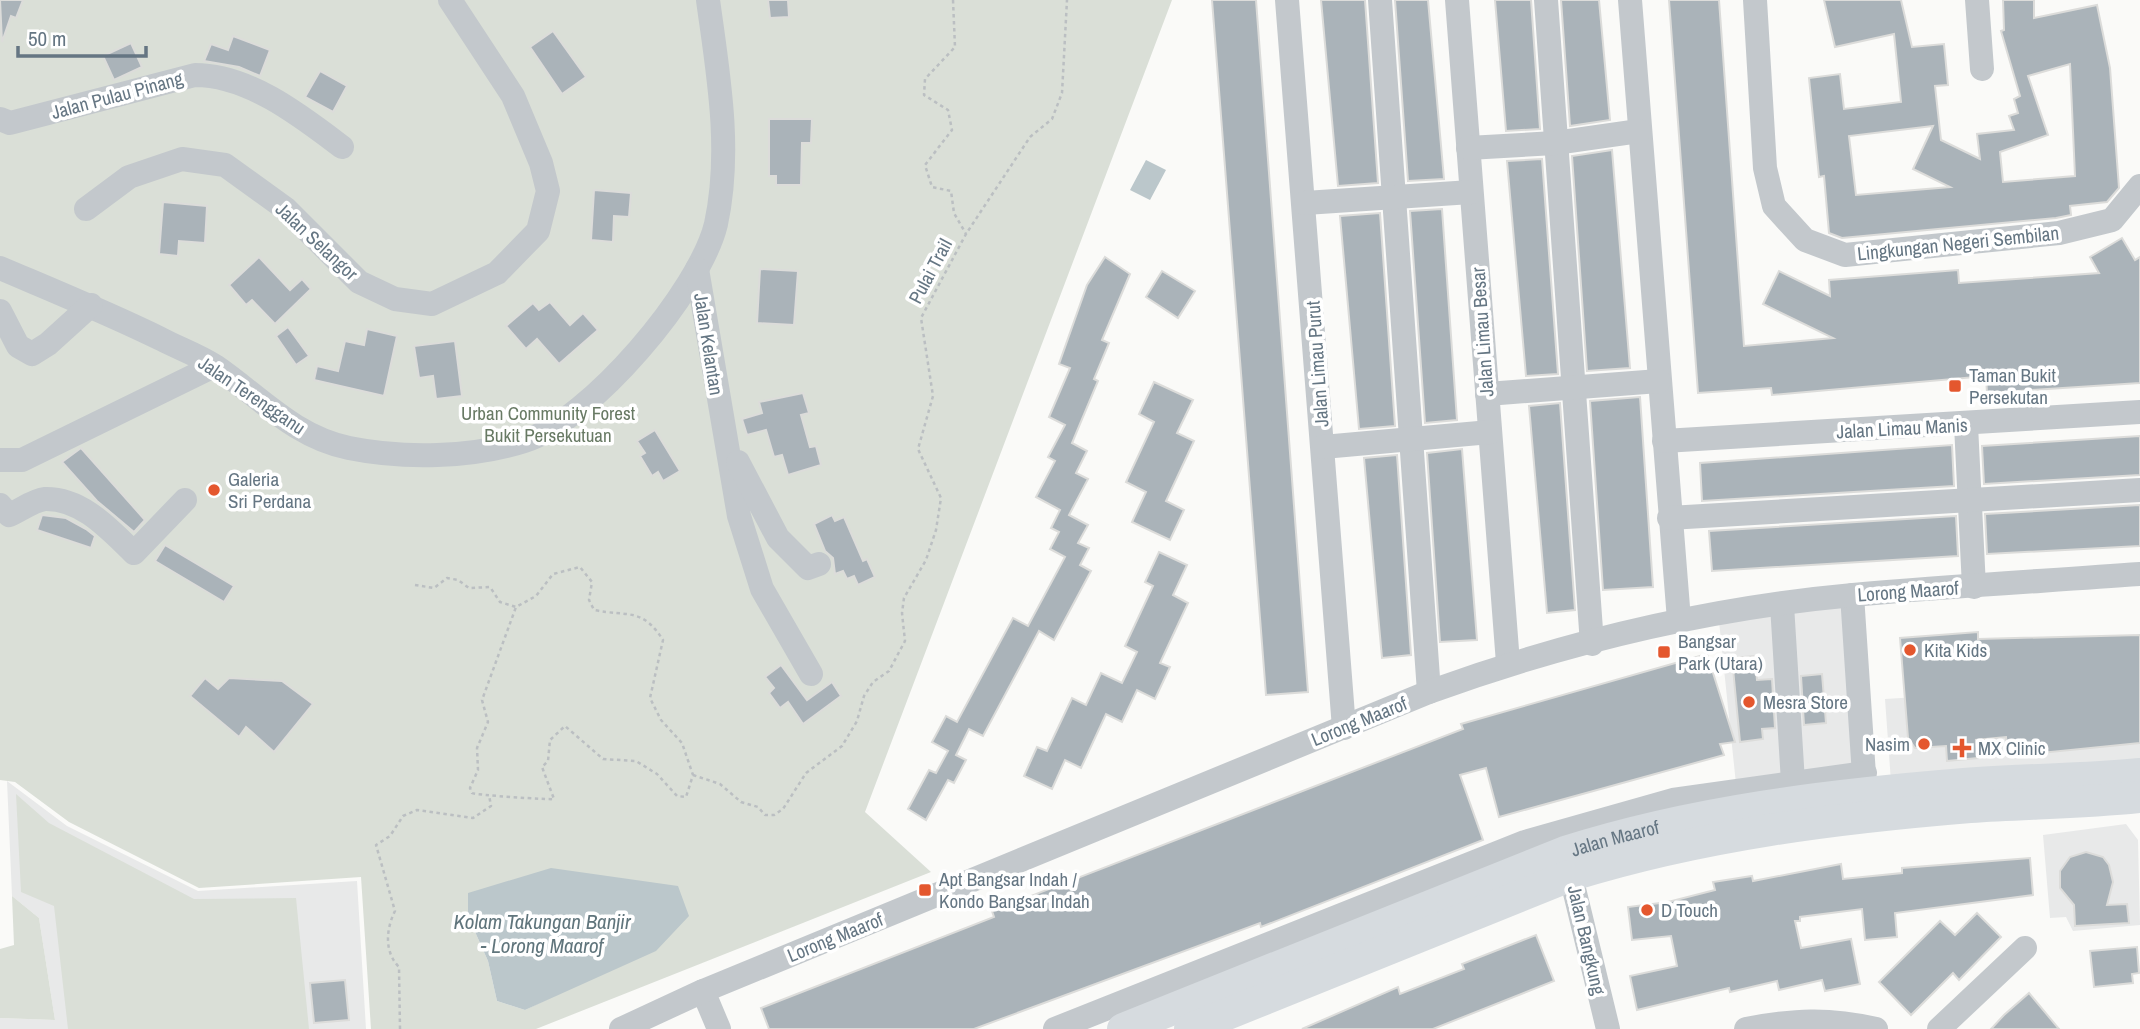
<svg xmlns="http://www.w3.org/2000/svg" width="2140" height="1029" font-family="'Archivo Narrow',sans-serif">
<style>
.built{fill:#e8e9e9}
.green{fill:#dadfd7;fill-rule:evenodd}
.water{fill:#bbc7cb}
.building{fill:#aab3b9;stroke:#dcdcda;stroke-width:2;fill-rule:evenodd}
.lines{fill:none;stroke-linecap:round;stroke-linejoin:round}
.path{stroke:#bbbfc2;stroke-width:2.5;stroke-dasharray:3.5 3.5;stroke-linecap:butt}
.minor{stroke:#c3c8cc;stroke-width:24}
.major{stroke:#d6dbdf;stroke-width:32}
.poi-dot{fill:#e4572e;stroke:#fff;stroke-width:2.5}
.labels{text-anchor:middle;stroke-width:7;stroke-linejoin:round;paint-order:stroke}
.street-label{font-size:19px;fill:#657683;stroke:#fff}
.poi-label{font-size:19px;fill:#657683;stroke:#fff;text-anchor:start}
.park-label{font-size:19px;fill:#687a64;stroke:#fff}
.water-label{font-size:21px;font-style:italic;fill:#60757c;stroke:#fff}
</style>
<rect width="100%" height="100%" fill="#fafaf8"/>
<!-- built -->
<g class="built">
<path d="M1844,601L1857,768L1736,784L1719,621Z"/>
<path d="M2140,683V770L1891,782L1885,699Z"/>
<path d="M7,781L67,826L198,891L357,881L366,1029H0V1018L55,1020L39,918L12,896Z"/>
<path d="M2126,824L2138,840L2140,925L2073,931L2066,917L2050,918L2043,835Z"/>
</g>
<!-- green -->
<g class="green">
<path d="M0,0H1172L865,812L931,872L536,1029H371L361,877L199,888L69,822L15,782L0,780ZM468,916L585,981L525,1010L497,1001L488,961Z"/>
<path d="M16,794L49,823L194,899L296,898L309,1029H68L54,906L21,892Z"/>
<path d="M12,896L39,918L55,1020L0,1018V949L14,945Z"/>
</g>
<!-- water -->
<g class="water">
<path d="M1146,160L1166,170L1150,200L1130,190Z"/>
<path d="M551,868L678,886L689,916L656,951L525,1010L497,1001L488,961L468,916V893Z"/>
</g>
<!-- building -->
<g class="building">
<path d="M0,0H23L16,18L11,16L2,42Z"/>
<path d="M768,0H788L789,17L770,18Z"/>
<path d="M1212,0H1256L1308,692L1266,695Z"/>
<path d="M1321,0H1365L1378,183L1338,186Z"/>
<path d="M1395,0H1428L1444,179L1408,181Z"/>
<path d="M1495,0H1531L1540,129L1506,131Z"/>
<path d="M1561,0H1599L1610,120L1570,126Z"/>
<path d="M1669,0H1719L1744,346L1833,338L1763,304L1779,271L1830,296L1829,280L1958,270L1959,283L2099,273L2090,257L2122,238L2135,260L2140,257V383L1987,393L1986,376L1772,395L1771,388L1698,393Z"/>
<path d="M1824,0H1901L1912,47L1944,44L1948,85L1935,86L1941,140L1980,159L1977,134L2014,130L2009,116L2018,113L2014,99L2020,96L2001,31L2004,30L2003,0H2034V18L2097,5L2110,68L2119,188L2107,202L2070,206L2071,215L2056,218L1842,238L1829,233L1824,176L1819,177L1809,78L1840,74L1844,109L1901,102L1894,34L1835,47ZM2070,64L2075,176L2003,182L2000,152L2048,135L2028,76ZM1933,126L1913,169L1950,187L1856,195L1849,136Z"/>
<path d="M553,31L586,77L562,94L530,47Z"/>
<path d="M233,36L270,50L260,76L239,67L204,61L211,44L228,50Z"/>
<path d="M131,43L142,67L114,80L103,56Z"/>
<path d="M320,71L347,86L333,112L305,97Z"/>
<path d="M769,119H812L811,143H802L801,185H776V176H769Z"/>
<path d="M1612,150L1630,368L1587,371L1572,156Z"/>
<path d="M1542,159L1558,374L1526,376L1507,161Z"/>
<path d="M594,190L631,193L629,217L614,216L613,242L591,240Z"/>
<path d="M163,202L207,206L205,243L179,241L178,256L159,254Z"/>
<path d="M1442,209L1457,420L1425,423L1410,211Z"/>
<path d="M1380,213L1395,426L1359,429L1340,216Z"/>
<path d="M259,257L290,290L302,279L311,289L275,324L252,300L246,305L229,285Z"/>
<path d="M1105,257L1130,274L1102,340L1109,343L1094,379L1098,381L1072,443L1087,451L1076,473L1088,479L1069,515L1088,525L1078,543L1089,548L1080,565L1091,571L1054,640L1039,631L983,736L969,729L956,755L966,760L954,783L948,780L926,820L908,809L929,770L936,773L948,751L932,742L946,716L957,722L1013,618L1028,626L1065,557L1050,549L1059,532L1051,528L1060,510L1036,497L1055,461L1048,457L1065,425L1049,417L1070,368L1059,364L1087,285Z"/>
<path d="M760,269L798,271L794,325L757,323Z"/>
<path d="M1162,271L1195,291L1178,318L1146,297Z"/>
<path d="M550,302L570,325L583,313L598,330L559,364L537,339L526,349L506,326L533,303L539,310Z"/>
<path d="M288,327L309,356L296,365L276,336Z"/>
<path d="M367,329L397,336L384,396L314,380L317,366L338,371L345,341L364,345Z"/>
<path d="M455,341L462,396L436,399L433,376L419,378L414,346Z"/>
<path d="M1154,382L1193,400L1177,433L1194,441L1166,501L1184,510L1170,540L1132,522L1146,492L1126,482L1154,422L1139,414Z"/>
<path d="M803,393L809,413L801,415L810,447L816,446L821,465L788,475L782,455L774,457L766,430L747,435L742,419L762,413L759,402Z"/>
<path d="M1640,397L1653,587L1603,590L1590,401Z"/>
<path d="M1560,403L1575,610L1547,613L1529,406Z"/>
<path d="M655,430L680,471L663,481L658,472L652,476L640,456L645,453L637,441Z"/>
<path d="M2140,436V475L1984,484L1982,446Z"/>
<path d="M1952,445L1954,486L1702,501L1700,463Z"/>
<path d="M81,448L145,520L134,532L97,501L62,462Z"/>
<path d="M1462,449L1477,640L1440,642L1427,453Z"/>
<path d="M1397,455L1411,655L1382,658L1364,458Z"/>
<path d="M2140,505V546L1987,554L1985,514Z"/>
<path d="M42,515L66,518L86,529L95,536L91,548L37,530Z"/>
<path d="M832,515L835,521L844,517L863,561L867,559L875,577L858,585L854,576L847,579L843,571L835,574L833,558L825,551L814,524Z"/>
<path d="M1956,516L1958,556L1712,571L1709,531Z"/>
<path d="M165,545L234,586L224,602L155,561Z"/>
<path d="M1159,552L1187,565L1173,595L1188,603L1160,663L1170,667L1155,699L1137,690L1122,722L1106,714L1081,768L1065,760L1052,789L1024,776L1037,747L1047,751L1072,698L1086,705L1101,673L1122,683L1137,652L1125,646L1153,586L1145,582Z"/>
<path d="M1978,632V639L2140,635V743L2041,753V749L2007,752L2006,737L1976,740L1978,758L1947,761L1946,746L1915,748L1908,738L1900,638Z"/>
<path d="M1707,654L1735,742L1720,744L1724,755L1499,817L1486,768L1460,775L1483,840L1261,927L1260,923L974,1029H769L761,1008L994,917L992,911L1463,729L1461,724Z"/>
<path d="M1755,656L1757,680L1772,679L1775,728L1762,729L1763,739L1740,742L1732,658Z"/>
<path d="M781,665L807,700L832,682L841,696L803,724L788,702L780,708L769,693L774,688L765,677Z"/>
<path d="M1822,674L1826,723L1804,725L1801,676Z"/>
<path d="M205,678L218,689L229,678L282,681L313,704L274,752L246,727L239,737L190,696Z"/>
<path d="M2086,852L2103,857L2109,865L2113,882L2107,905L2127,904L2129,923L2075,926L2074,905L2060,888V871L2070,857Z"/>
<path d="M2030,858L2033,895L1895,913L1897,937L1865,940L1862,909L1800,917V921H1795L1801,948L1851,939L1860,984L1825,991L1822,980L1779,990L1777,981L1730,992L1729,988L1637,1010L1630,976L1677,966L1671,936L1632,940L1628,907L1668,902L1715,890L1713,882L1752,876L1753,881L1841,864L1843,879L1902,873V868Z"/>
<path d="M1977,913L2001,937L1959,980L1953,973L1911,1015L1879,982L1940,921L1955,935Z"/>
<path d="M1536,935L1554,981L1433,1029H1302L1398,987L1400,994L1464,969L1462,964Z"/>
<path d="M2137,947L2139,973L2132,974L2133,983L2094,987L2090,951Z"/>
<path d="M345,980L349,1020L314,1023L310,983Z"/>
<path d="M2029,993L2059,1029H1991L2004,1015Z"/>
</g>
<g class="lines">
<!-- path -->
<g class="path">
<path d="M953,0L955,47L925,79L924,95L948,110L952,130L925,165L932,187L951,191L954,213L966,234"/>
<path d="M415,585L434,588L447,578L458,580L469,588L490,587L500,602L516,607L536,596L553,574L580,567L592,582L589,600L594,610C628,617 642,607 663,640L650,698L661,720L682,743L693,775L686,797L677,796L657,774L636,761L603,759L565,726L550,740L548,761L542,767L554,799C549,800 476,795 472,793L470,788L478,770L477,748L488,722L482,700L516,607"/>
<path d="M693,775L720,784L741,802L758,807L765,815H774L783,809L806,773L842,746L857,721L864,696L873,682L889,671L905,641L902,613L904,598L926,560L936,530L941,498L918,449L933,396L921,318L966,234L1030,137L1052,119L1062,93L1067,0"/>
<path d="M400,1029L399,967C384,952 386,929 395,911L376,845L390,836L403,816L417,810L473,818L491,806L489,795"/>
</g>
<!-- minor -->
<g class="minor">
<path d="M1287,0L1344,728"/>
<path d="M1380,0L1429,692"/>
<path d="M1457,0L1508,663"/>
<path d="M1546,0L1592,644"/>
<path d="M1630,0L1679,620"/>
<path d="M1755,0L1765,168L1774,206L1805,240L1845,255L2059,233L2112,220L2140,186"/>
<path d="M1977,0L1982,69"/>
<path d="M0,119L10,123L195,75C249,75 301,116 342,147"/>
<path d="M1468,148L1555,143L1639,131"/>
<path d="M1305,203L1471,192"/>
<path d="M86,209L129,177L182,159L225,165L286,209L359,282L395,299L432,304L497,273L538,231L548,191L541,163L513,96L450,0"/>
<path d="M0,268C54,291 108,313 161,339C178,348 198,355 215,366C259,396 294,437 349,448C403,459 472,458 524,441C590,421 700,291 716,224C732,150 718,73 708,0"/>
<path d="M697,269L739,516L762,589L811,674"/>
<path d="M0,311L18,346L32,354L48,344L91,305"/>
<path d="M1487,394L1659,381"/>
<path d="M1966,425L1974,587"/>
<path d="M1664,441L2140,412"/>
<path d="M1323,447L1490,432"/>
<path d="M0,460H22L214,366"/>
<path d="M738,462L778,538L808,568L819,564"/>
<path d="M0,505L9,515C19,511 34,500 45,499C82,498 110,530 134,553L185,500"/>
<path d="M1669,518L2140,490"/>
<path d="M1852,595L1865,790"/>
<path d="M1782,605L1793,782"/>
<path d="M1567,860L1608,1029"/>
<path d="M703,991L719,1029"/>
<path d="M621,1029L703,991L1429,692C1564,643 1710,608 1853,595C1949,586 2045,581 2140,574"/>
<path d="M1055,1029L1525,842L1673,800L1865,773"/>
<path d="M1746,1029C1794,1020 1828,1018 1876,1029"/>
<path d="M1939,1029L2025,948"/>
</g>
<!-- major -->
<g class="major">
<path id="s1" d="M1123,1029L1565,852C1694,811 1829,795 1964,784C2023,779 2082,780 2140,774"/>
<path d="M1190,1029L1572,875C1701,835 1836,818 1970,807C2027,803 2084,803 2140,797"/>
</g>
</g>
<!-- markers -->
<g class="poi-dot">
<rect x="1948" y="379" width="14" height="14" rx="3.5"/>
<circle cx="214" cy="490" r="7"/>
<circle cx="1910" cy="650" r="7"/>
<rect x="1657" y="645" width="14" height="14" rx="3.5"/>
<circle cx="1749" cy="702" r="7"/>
<circle cx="1924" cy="744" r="7"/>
<path d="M1958.5 737.5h7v7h7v7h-7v7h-7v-7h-7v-7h7z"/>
<rect x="918" y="883" width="14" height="14" rx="3.5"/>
<circle cx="1647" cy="910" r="7"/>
</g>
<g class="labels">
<!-- street labels -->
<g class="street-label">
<text transform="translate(117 95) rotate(-15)" y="7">Jalan Pulau Pinang</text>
<text transform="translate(317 241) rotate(43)" y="7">Jalan Selangor</text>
<text transform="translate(1958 243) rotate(-6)" y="7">Lingkungan Negeri Sembilan</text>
<text transform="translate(930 271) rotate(-62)" y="7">Pulai Trail</text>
<text transform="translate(1482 332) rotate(-94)" y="7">Jalan Limau Besar</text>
<text transform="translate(709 344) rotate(81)" y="7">Jalan Kelantan</text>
<text transform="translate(1317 364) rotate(-94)" y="7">Jalan Limau Purut</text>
<text transform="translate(252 395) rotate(34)" y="7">Jalan Terengganu</text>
<text transform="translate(1902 428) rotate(-3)" y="7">Jalan Limau Manis</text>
<text transform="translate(1908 591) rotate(-4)" y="7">Lorong Maarof</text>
<text transform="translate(1359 721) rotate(-22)" y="7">Lorong Maarof</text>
<text dy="7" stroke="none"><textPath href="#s1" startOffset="528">Jalan Maarof</textPath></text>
<text transform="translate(835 937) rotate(-22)" y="7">Lorong Maarof</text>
<text transform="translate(1587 940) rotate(77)" y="7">Jalan Bangkung</text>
</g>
<!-- poi labels -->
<g class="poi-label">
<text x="1969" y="382">Taman Bukit<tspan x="1969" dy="22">Persekutan</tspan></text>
<text x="228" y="486">Galeria<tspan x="228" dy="22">Sri Perdana</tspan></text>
<text x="1678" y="648">Bangsar<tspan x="1678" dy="22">Park (Utara)</tspan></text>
<text x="1924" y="657">Kita Kids</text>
<text x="1763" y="709">Mesra Store</text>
<text x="1910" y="751" text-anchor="end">Nasim</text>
<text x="1978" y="755">MX Clinic</text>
<text x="939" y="886">Apt Bangsar Indah /<tspan x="939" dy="22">Kondo Bangsar Indah</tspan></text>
<text x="1661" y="917">D Touch</text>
</g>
<!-- park labels -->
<g class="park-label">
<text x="548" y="420">Urban Community Forest<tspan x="548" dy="22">Bukit Persekutuan</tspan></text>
</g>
<!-- water labels -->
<g class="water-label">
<text x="542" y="929">Kolam Takungan Banjir<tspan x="542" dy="24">- Lorong Maarof</tspan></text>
</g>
</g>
<!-- scale -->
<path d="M18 46v10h128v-10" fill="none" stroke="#657683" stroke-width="3.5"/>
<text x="28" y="46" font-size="21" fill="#657683" stroke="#ffffff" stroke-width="5" paint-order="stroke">50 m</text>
</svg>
